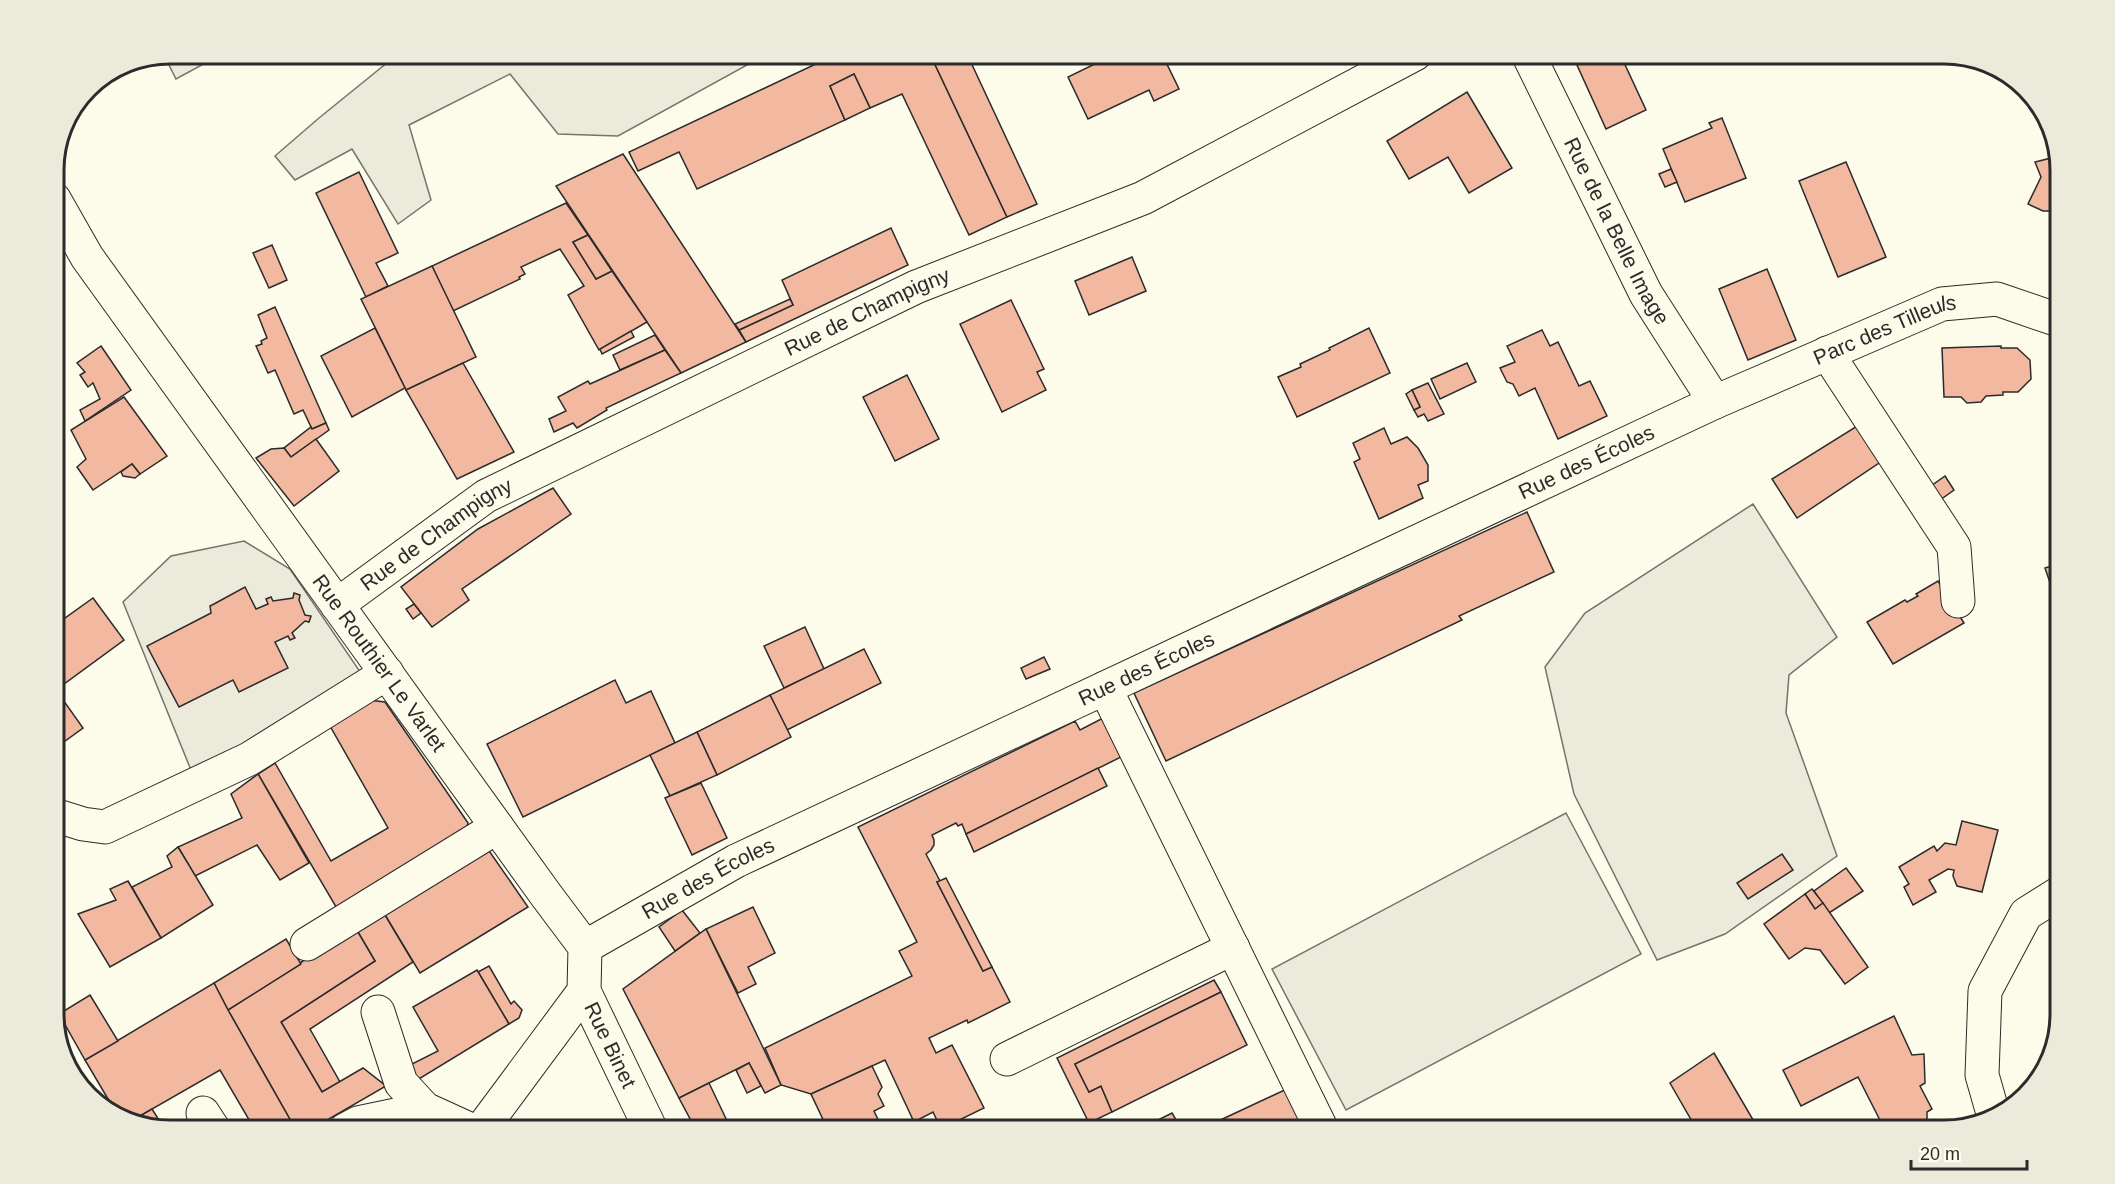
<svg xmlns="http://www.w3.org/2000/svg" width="2115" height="1184" font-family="Arial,sans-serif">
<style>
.green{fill:#ecebdb;stroke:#74746e;stroke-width:1.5}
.building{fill:#f2b8a0;stroke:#2b2b2b;stroke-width:1.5}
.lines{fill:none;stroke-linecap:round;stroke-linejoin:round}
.minor-casing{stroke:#2b2b2b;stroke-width:35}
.minor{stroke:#fdfbea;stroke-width:33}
.labels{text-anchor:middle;stroke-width:4.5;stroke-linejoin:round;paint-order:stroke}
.street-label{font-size:21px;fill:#2b2b2b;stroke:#fdfbea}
.rim{fill:none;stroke:#2b2b2b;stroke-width:3}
</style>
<rect width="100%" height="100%" fill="#fdfbea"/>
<!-- green -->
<g class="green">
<path d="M170,54H222L176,79L164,55Z"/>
<path d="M398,54H767L618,136L558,134L510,74L409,125L431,200L398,224L352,149L295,180L275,156L319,118Z"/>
<path d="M1753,504L1837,637L1789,675L1786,713L1837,856L1725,934L1657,960L1574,794L1545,667L1585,613Z"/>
<path d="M244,541L290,569L365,679L195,780L123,602L171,556Z"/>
<path d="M1566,813L1641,954L1346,1110L1272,969Z"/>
</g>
<!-- building -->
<g class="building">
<path d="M837,54H930L1007,217L969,235L902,94L870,108L854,74L830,86L845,120L697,189L679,152L638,171L629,152Z"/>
<path d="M930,54H967L1037,204L1007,217Z"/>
<path d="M1115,54H1162L1179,89L1154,101L1149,90L1088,119L1068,77Z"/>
<path d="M1599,54H1620L1646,110L1606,129L1577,65Z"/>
<path d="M854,74L870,108L845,120L830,86Z"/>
<path d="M1467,92L1512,168L1469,193L1448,157L1409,179L1387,141Z"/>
<path d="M1722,118L1746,178L1685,202L1663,149L1712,128L1709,123Z"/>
<path d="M2054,152L2058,154L2061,163V213L2058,218L2054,216L2055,213L2052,211H2043L2028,204L2041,177L2035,162L2051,158Z"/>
<path d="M623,154L746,342L681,373L556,186Z"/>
<path d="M1846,162L1886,257L1838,277L1799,181Z"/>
<path d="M1671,169L1677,182L1665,187L1659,174Z"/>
<path d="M359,172L398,253L376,263L388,286L366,297L316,193Z"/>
<path d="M566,203L588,235L573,242L596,279L612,271L647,322L599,350L568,295L584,286L560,249L521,267L525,274L519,277L520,279L453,311L432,266Z"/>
<path d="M891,228L908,265L746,342L739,330L793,305L782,280Z"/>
<path d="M588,235L612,271L596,279L573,242Z"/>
<path d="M272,245L287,280L269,288L253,253Z"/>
<path d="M1132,257L1146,291L1089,315L1075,281Z"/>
<path d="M432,266L476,357L406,390L361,299Z"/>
<path d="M1767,269L1796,340L1748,360L1719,289Z"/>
<path d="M790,299L793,305L739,330L735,324Z"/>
<path d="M1011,300L1044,369L1037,372L1046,390L1002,412L960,324Z"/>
<path d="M275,307L326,423L312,429L303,410L294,414L275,370L268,373L256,346L262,344L261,341L267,338L258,315Z"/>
<path d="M375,328L405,388L352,417L321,356Z"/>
<path d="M1369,328L1390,373L1297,417L1278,377L1301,367L1300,364L1330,350L1329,348Z"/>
<path d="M1542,330L1550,346L1558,342L1579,386L1590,381L1607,416L1558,439L1535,388L1519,396L1513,384L1507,382L1500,368L1515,362L1507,346Z"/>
<path d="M631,331L634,337L602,354L600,349Z"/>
<path d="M54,333L64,346L54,353Z"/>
<path d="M655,335L665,350L620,370L613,355Z"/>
<path d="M101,346L131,390L85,421L80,410L100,399L93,383L88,387L80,375L85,372L77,363Z"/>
<path d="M2001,346V348H2017L2030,360L2031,379L2018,392H2003V395L1986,396L1981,402L1967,403L1961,397H1944L1942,348Z"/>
<path d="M665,350L681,373L606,408L607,410L577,428L573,423L554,432L549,419L566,411L558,397L588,381L590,384Z"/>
<path d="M463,363L514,452L457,479L406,390Z"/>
<path d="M1467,363L1476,382L1440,399L1431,379Z"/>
<path d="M907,375L939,439L895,461L863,397Z"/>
<path d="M1428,383L1444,414L1428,421L1424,414L1418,417L1414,410L1420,407L1412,390Z"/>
<path d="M1412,390L1420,407L1414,410L1406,394Z"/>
<path d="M124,397L167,456L140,474L132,464L93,490L77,467L86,459L71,430Z"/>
<path d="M326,423L329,430L291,457L284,448L311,427L312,429Z"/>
<path d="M1862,423L1885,459L1797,518L1772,479Z"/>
<path d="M1384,428L1391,444L1407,437L1418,448L1428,465V481L1418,485L1423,498L1379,519L1354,462L1360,459L1353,443Z"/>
<path d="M316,439L339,471L294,506L256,458L271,449L284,448L291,457Z"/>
<path d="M132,464L140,474L135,478L123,476L121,472Z"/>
<path d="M1945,476L1954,490L1940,500L1931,486Z"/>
<path d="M553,488L571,514L462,589L469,600L432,627L401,587L478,529Z"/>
<path d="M1527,512L1554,572L1459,616L1462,620L1166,761L1134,693Z"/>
<path d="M2061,563V615L2045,568Z"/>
<path d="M1938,581L1964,623L1893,664L1867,622L1905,600L1907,602L1918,596L1916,594Z"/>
<path d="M245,587L256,609L268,604L266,599L271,597L273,601L293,598L294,593L300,595L299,600L305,615L311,616L309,622L305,621L292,633L295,638L290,640L288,636L275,642L288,668L239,692L233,680L179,707L147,646L211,613L210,606L214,604Z"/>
<path d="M93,598L124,640L56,690L83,728L54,749V626Z"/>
<path d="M414,604L421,613L413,619L406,609Z"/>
<path d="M805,627L824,669L784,688L764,646Z"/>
<path d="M864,649L881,683L787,730L770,695Z"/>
<path d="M1044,657L1050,669L1026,679L1021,668Z"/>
<path d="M615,680L626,703L651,691L675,743L523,817L487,744Z"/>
<path d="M770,695L791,737L717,775L697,732Z"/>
<path d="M368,700L385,702L468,823L464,836L339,912L258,774L275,763L331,861L388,828L330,726Z"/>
<path d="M1105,717L1123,756L966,834L962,824L958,826L956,823L932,835L934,840V845L931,850L926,854L940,881L937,882L983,971L992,967L1010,1002L968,1023L967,1020L929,1038L936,1053L952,1045L984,1108L941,1129L933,1112L914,1122L885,1060L811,1094L781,1085L765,1048L912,976L899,951L917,942L858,827L1075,721L1080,730Z"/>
<path d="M697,732L717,775L670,796L650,755Z"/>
<path d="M1098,768L1107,786L974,852L966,834Z"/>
<path d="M258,774L309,863L280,880L257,845L195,876L178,847L242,818L231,794Z"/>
<path d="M701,783L727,838L692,855L665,798Z"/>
<path d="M1962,821L1998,830L1982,892L1957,886L1953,876L1954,870L1948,869L1929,880L1936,892L1913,905L1904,887L1909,884L1899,867L1934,846L1937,851L1945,843L1956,845Z"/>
<path d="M485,845L528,907L420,973L382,910Z"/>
<path d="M178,847L213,905L161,938L132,887L172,867L167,856Z"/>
<path d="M1782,854L1793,870L1748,899L1737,883Z"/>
<path d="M1846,868L1863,891L1829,913L1814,891Z"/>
<path d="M946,878L992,967L983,971L937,882Z"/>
<path d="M128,881L161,938L110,967L78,914L116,900L110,889Z"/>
<path d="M1812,889L1823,903L1815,909L1805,894Z"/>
<path d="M1805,894L1815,909L1823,903L1868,967L1845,984L1820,950L1805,948L1789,959L1764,924Z"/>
<path d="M753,907L775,953L748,967L756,984L738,993L706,929Z"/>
<path d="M382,910L413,962L310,1029L340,1082L322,1092L281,1022L375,961L355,927Z"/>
<path d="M682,910L700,933L675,951L659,927Z"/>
<path d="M355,927L375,961L281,1022L322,1092L363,1068L386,1086L310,1130H296L228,1010Z"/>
<path d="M706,929L781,1085L765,1093L749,1063L679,1098L623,989Z"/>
<path d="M286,939L301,964L228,1010L214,983Z"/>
<path d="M489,966L511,1004L514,1001L522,1010L519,1018L509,1024L478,972Z"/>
<path d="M477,970L509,1024L414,1082L406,1067L438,1051L413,1007Z"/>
<path d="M1214,980L1221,992L1075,1064L1089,1092L1101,1086L1112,1112L1089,1123L1057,1058Z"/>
<path d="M214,983L228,1010L296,1130H255L220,1070L133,1120L118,1116L85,1060Z"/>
<path d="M1221,992L1247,1045L1112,1112L1101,1086L1089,1092L1075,1064Z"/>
<path d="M90,995L118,1041L85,1060L59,1014Z"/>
<path d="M1894,1016L1912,1055L1924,1054L1925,1083L1920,1086L1932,1109L1927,1112V1130H1885L1858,1077L1801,1106L1783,1070Z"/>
<path d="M1714,1053L1759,1130H1697L1670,1083Z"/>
<path d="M749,1063L761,1086L747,1093L736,1070Z"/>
<path d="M872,1066L882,1087L878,1094L884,1106L874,1111L883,1130H828L811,1094Z"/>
<path d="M709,1083L729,1125L727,1130H696L679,1098Z"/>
<path d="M1291,1087L1312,1130H1199Z"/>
<path d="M152,1109L164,1128L133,1120Z"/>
<path d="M1172,1113L1182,1130H1138Z"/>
</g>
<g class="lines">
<defs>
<g id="minor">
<path id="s1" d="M1528,54L1646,294L1715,402"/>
<path id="s2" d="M54,199L87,257L546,895L585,947L584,991L481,1130"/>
<path d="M1827,353L1954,547L1958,601"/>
<path id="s3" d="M337,605L486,496L916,287L1143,198L1415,54"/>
<path d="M1105,688L1322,1130"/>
<path d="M54,815L83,824L105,827L249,759L387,673"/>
<path d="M307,944L497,827"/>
<path id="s4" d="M585,947L736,861L1715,402L1942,304L1997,299L2061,321"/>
<path id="s5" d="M584,991L651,1130"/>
<path d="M378,1012L401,1083L425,1109L471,1130"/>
<path d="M1007,1059L1233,948"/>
<path d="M203,1113L214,1130"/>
<path d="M1994,1117L1982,1075L1985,991L2026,914L2061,892"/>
<path d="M345,1130L358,1123L425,1109"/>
</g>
</defs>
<!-- minor casing -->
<use href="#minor" class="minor-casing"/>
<!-- minor -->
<use href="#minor" class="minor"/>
</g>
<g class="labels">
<!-- street labels -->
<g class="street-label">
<text dy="7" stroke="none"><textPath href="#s1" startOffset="198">Rue de la Belle Image</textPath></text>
<text dy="7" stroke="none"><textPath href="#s3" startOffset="608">Rue de Champigny</textPath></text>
<text dy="7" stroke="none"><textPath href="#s4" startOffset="1440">Parc des Tilleuls</textPath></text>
<text dy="7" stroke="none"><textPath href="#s4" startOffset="1113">Rue des Écoles</textPath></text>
<text dy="7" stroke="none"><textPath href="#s3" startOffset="122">Rue de Champigny</textPath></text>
<text dy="7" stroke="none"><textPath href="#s2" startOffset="567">Rue Routhier Le Varlet</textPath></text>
<text dy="7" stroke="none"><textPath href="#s4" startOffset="627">Rue des Écoles</textPath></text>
<text dy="7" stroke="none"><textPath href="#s4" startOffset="141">Rue des Écoles</textPath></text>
<text dy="7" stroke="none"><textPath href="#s5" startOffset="60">Rue Binet</textPath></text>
</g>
</g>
<!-- crop -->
<path d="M0 0H2115V1184H0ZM170 64H1944A106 106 0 0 1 2050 170V1014A106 106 0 0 1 1944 1120H170A106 106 0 0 1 64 1014V170A106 106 0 0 1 170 64Z" fill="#eceadb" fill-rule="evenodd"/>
<path class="rim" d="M170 64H1944A106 106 0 0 1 2050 170V1014A106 106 0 0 1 1944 1120H170A106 106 0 0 1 64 1014V170A106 106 0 0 1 170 64Z"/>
<!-- scale -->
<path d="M1911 1160v9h116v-9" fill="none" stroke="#2b2b2b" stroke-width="3"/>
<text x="1920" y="1160" font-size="18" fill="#2b2b2b" stroke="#fdfbea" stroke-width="4.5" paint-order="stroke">20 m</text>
</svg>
